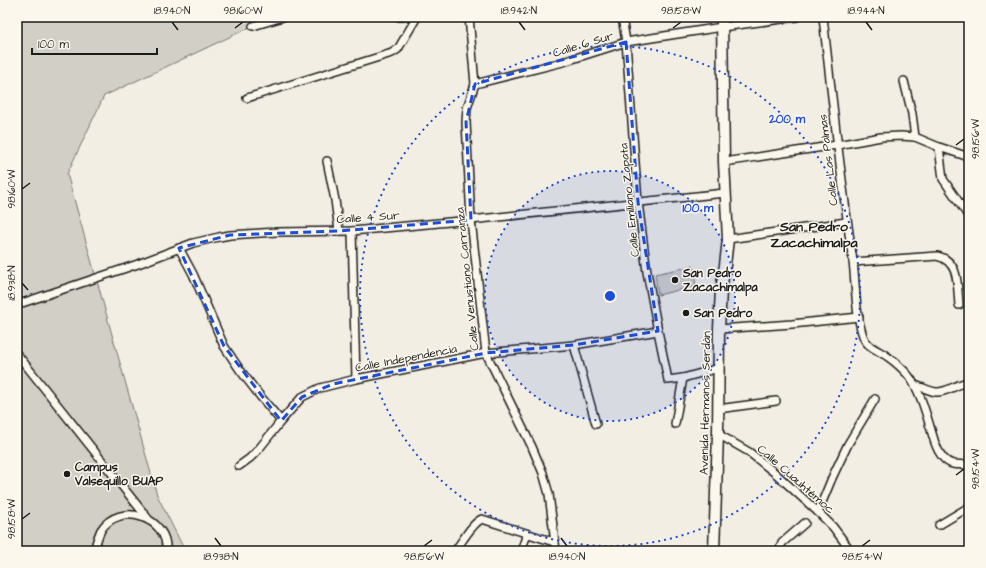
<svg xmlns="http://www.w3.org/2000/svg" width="986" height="568" font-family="'Architects Daughter',sans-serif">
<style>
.park{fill:#d2cfc6;stroke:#777671}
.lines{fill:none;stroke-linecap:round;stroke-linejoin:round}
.street-casing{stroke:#1c1c1c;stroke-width:10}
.secondary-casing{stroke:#1c1c1c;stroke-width:13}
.street{stroke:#fbf7ec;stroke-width:7}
.secondary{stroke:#fbf7ec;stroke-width:10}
.marked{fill:none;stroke:#1d4ed8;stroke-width:3;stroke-dasharray:8 5;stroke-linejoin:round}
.ticks{fill:none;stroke:#1c1c1c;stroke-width:1.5}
.ring{fill:none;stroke:#1d4ed8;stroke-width:2;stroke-dasharray:2 4}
.poi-dot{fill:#1c1c1c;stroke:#fbf7ec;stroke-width:1.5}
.labels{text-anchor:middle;stroke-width:3;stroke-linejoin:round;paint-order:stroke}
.street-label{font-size:12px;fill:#1c1c1c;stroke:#fbf7ec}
.poi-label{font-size:12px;font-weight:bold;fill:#1c1c1c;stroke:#fbf7ec;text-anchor:start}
.quarter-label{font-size:14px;font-weight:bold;fill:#1c1c1c;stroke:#fbf7ec}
.centre{fill:#1d4ed8;stroke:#fbf7ec;stroke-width:2}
.ring-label{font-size:12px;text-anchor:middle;font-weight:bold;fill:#1d4ed8;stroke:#fbf7ec;stroke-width:3;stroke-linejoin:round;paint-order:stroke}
.neatline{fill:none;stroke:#1c1c1c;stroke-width:1.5}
.ticks-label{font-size:10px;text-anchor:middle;fill:#1c1c1c}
</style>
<rect width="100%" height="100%" fill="#f2eee4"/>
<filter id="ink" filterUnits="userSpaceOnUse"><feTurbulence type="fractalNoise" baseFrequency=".025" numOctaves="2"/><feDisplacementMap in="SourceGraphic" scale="8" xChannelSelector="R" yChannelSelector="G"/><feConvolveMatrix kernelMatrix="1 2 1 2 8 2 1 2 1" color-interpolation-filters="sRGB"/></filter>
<g filter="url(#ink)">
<!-- park -->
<g class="park">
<path d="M17,17H272L104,96L67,174L157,495L185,551H17Z"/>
<path d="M693,266L696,286L658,295L655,274Z"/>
</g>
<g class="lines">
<defs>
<g id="street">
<path d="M399,17H411"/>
<path d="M469,17L475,84L467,108L466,122L471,220L486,353L532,447L543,473L549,494L556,551"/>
<path d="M622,17L626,42L638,202L647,272L658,331L668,380L683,378L719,368"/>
<path d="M823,17C832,99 841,180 853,261C856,286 855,312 863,336C867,348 879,350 888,357C895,362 902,368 908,375C922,392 928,422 935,443C938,451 943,462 953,464C958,465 964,464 969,465"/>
<path d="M253,26L283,17"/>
<path d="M904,81L912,114L915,137"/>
<path d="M475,84L563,62L626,42L722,27L797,17"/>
<path d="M247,98L392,53L398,49L417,17"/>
<path d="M939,147L943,179L969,217"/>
<path d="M327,161L335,200L339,231"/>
<path d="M724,162L837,145L881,137L901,136L915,137L939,147L969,157"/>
<path d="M352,231L356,379"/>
<path d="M728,239L846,222"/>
<path d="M179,248L193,274L224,346L240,370L260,396L281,421"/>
<path d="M853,262L937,256C960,261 957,286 959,305"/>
<path d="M22,303L138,264L193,243L219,237L230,235L277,232L352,231L471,220L725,193"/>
<path d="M719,329L792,324L859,317"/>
<path d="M574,345L596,424"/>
<path d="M17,354L149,520"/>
<path d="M915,385C922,387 929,391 936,392C947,393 957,383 969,382"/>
<path d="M718,409L776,401"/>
<path d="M675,424L683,378"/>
<path d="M718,434L749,452L775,473L818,512L833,527L851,551"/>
<path d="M239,466L250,458L258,450L281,421L302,397L320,388L356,379L486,353L574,345L658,331"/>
<path d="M818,512L832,478L848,444L875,399"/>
<path d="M939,525L969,507"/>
<path d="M95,551C95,543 98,537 101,530C119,501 169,517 166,551"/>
<path d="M455,551C462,542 472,523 482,519L554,542"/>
<path d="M521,551L527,534"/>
<path d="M779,551L782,543L805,523"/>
</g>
<path id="secondary" d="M714,551L718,434L719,329L721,290L725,265L728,239L724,162L722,17"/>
</defs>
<!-- street casing -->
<use href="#street" class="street-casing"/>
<!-- secondary casing -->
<use href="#secondary" class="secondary-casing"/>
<!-- street -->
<use href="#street" class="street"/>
<!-- secondary -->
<use href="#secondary" class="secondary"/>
</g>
</g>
<!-- marked area -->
<path class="marked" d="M626,42L638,202L658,331L574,345L486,353L333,384L302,397L281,421L224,346L179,248L230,235L339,231L471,220L466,122L475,84Z"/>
<!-- ticks -->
<path class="ticks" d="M172,22L178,30M519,22L525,30M866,22L872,30M235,28L243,22M673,28L681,22M956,145L964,139M22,189L30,183M22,283L28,290M956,475L964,469M22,519L30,513M215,538L221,546M561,538L567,546M424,546L432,540M862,546L870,540"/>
<!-- distance rings -->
<circle cx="610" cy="296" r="125" fill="#1d4ed8" fill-opacity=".12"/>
<g class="ring">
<circle cx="610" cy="296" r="125"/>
<circle cx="610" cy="296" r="250"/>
</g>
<!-- markers -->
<g class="poi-dot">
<circle cx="675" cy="280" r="4"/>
<circle cx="686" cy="313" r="4"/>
<circle cx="67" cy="474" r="4"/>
</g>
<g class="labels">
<!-- street labels -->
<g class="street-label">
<text transform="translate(583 44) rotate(-17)" y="4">Calle 6 Sur</text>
<text transform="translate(828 160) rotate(-97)" y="4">Calle Las Palmas</text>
<text transform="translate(629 200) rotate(-96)" y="4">Calle Emiliano Zapata</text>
<text transform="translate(368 217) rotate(-4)" y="4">Calle 4 Sur</text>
<text transform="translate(467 279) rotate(-96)" y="4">Calle Venustiano Carranza</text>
<text transform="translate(406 358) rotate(-11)" y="4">Calle Independencia</text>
<text transform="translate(705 403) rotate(-89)" y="4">Avenida Hermanos Serdán</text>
<text transform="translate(796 479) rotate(41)" y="4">Calle Cuauhtémoc</text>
</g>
<!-- poi labels -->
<g class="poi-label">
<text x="683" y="277">San Pedro<tspan x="683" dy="14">Zacachimalpa</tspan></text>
<text x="694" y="317">San Pedro</text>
<text x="75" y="471">Campus<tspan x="75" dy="14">Valsequillo BUAP</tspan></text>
</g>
<!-- quarter labels -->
<g class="quarter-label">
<text x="814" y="231">San Pedro<tspan x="814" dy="16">Zacachimalpa</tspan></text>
</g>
</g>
<circle cx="610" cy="296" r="6" class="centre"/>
<g class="ring-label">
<text x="787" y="123">200 m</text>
<text x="698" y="212">100 m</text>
</g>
<!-- margin -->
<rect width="986" height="568" fill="none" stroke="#fbf7ec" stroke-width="44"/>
<!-- scale -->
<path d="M32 48v6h125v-6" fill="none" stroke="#1c1c1c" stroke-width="2"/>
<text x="38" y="48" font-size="12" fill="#1c1c1c" stroke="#fbf7ec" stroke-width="3" paint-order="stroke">100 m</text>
<rect x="22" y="22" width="942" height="524" class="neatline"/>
<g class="ticks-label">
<text x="172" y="14">18.940°N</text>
<text x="243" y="14">98.160°W</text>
<text x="519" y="14">18.942°N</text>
<text x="681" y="14">98.158°W</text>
<text x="866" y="14">18.944°N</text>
<text transform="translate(975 139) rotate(-90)" y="4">98.156°W</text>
<text transform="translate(11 189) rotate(-90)" y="4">98.160°W</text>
<text transform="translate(11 283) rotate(-90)" y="4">18.938°N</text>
<text transform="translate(975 469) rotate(-90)" y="4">98.154°W</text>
<text transform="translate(11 519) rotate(-90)" y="4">98.158°W</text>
<text x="221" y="560">18.938°N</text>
<text x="424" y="560">98.156°W</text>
<text x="567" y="560">18.940°N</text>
<text x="862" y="560">98.154°W</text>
</g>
</svg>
